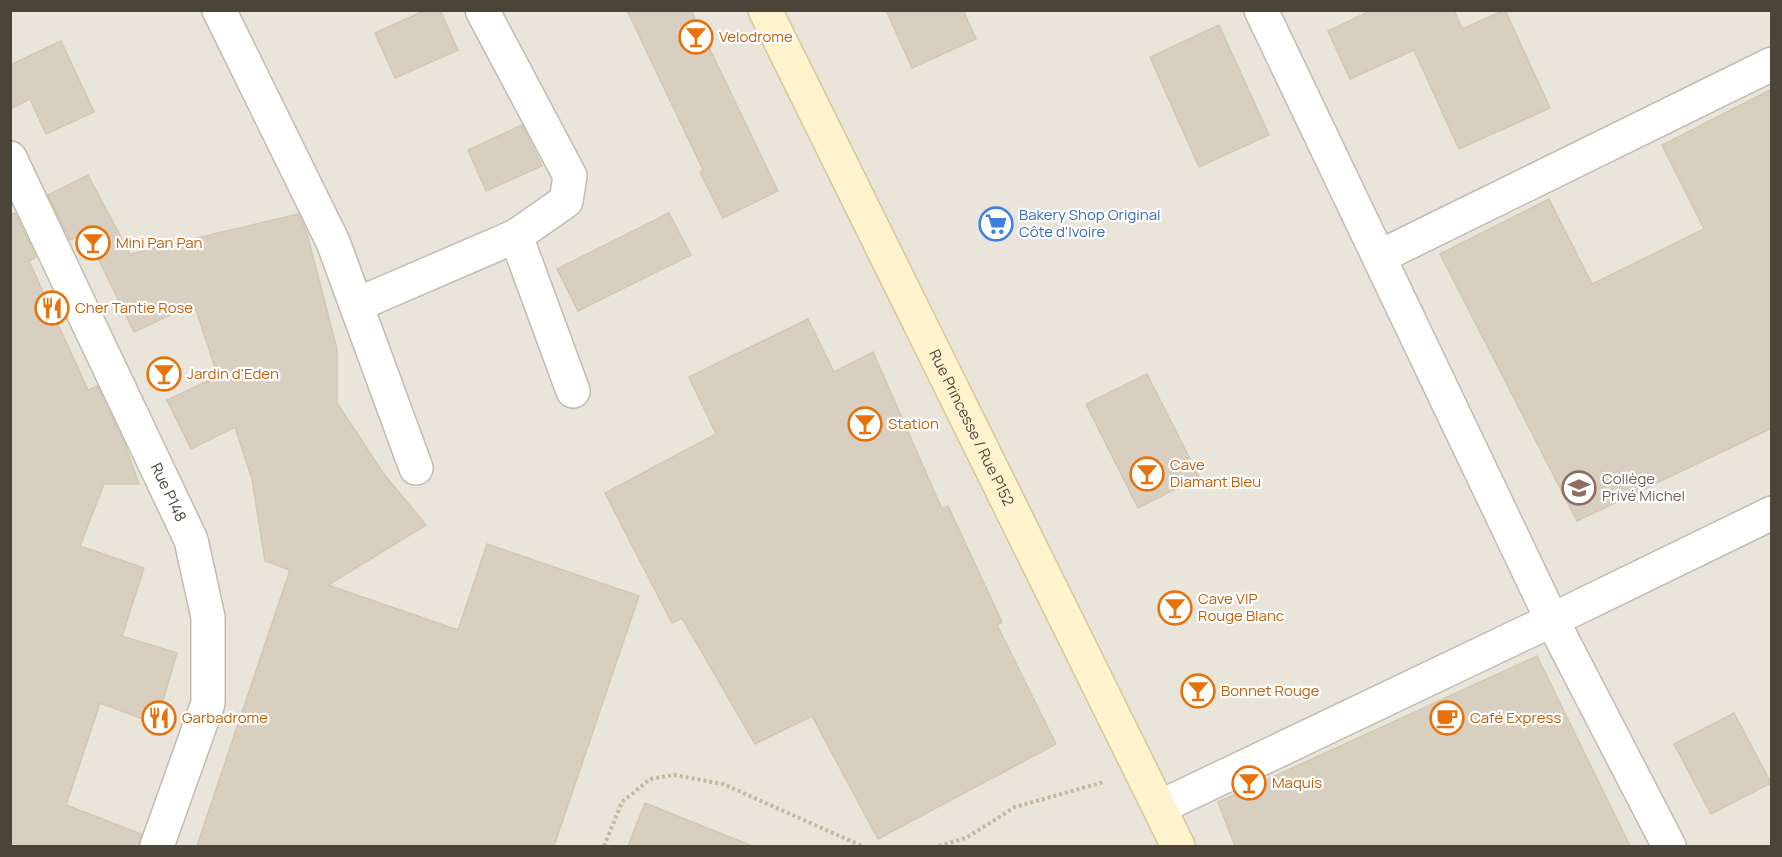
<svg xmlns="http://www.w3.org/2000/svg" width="1782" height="857" font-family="Manrope,sans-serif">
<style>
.residential{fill:#eae5da}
.building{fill:#d8cfc1;stroke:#d3c7b4;stroke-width:1.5}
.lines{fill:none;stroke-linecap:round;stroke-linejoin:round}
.street-casing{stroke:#c2bbae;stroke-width:36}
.secondary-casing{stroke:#d6c79b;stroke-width:36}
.path{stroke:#c4b79f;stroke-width:4;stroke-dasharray:3 3;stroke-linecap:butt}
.street{stroke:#fff;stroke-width:33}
.secondary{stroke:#fff3cd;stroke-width:33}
.labels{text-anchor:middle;stroke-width:4.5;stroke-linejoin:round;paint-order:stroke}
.food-label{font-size:15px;fill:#c56008;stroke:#fff;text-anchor:start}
.shop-label{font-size:15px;fill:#366cbe;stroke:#fff;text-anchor:start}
.street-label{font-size:15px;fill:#4b4439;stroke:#fff}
.education-label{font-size:15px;fill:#785e54;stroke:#fff;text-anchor:start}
</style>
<rect width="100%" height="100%" fill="#f6f3ec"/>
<!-- residential -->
<rect class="residential" x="11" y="11" width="1760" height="835"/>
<!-- building -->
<g class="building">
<path d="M426,10H440L458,50L395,78L375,33Z"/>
<path d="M627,10H691L778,191L723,218L700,172L703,170Z"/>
<path d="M886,10H963L976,39L912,68Z"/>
<path d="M1372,10H1454L1462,29L1505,10L1550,108L1459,149L1414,50L1350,79L1328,31Z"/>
<path d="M1219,25L1269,135L1199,167L1150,57Z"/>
<path d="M61,41L94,112L46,134L30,99L10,109V65Z"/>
<path d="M1772,89V428L1577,521L1440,254L1549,199L1592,284L1704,229L1662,145Z"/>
<path d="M522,125L542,166L486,191L468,150Z"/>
<path d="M88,175L130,254L298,214L306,230L337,349V403L383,473L426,525L328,585L458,630L487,544L639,596L554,846H197L290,570L265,561L252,479L235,427L191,449L167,400L218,376L194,304L134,332L98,258L96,259L83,234L70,240L48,195Z"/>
<path d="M15,213L36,257L29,261L88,390L97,386L124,442L139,484H104L80,546L144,568L122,636L177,653L156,724L100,703L66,805L141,834L139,846H10V215Z"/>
<path d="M669,213L691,255L578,311L557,269Z"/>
<path d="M808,319L834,372L873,352L942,509L948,506L1002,622L997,625L1056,744L878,839L812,716L755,744L682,618L672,623L605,493L716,434L689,377Z"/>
<path d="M1147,374L1199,477L1138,508L1086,404Z"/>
<path d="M1537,656L1630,846H1235L1218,802Z"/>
<path d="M1734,713L1771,783L1711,814L1674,744Z"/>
<path d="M645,803L750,845V846H628Z"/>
</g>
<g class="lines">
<defs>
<g id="street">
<path d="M219,10L333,242L416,468"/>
<path d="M1261,10L1552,620L1669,846"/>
<path id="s1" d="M10,158L191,540L208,617V703L157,846"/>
<path d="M516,236L573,391"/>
<path d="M1379,257L1772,64"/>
<path d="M356,305L516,236L566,201L570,176L482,10"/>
<path d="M1160,807L1552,620L1772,513"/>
</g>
<g id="secondary">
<path id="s2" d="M765,10L1178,846"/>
</g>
</defs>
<!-- street casing -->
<use href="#street" class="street-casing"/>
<!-- secondary casing -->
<use href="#secondary" class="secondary-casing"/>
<!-- path -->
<g class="path">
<path d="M604,846L622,802L650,779L674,775L723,784L862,846"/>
<path d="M939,846L966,838L1015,807L1104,782"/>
</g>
<!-- street -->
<use href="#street" class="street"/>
<!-- secondary -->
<use href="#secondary" class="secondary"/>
</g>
<!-- icons -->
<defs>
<symbol id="bar-ring" viewBox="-11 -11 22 22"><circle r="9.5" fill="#fff" stroke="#e8710a" stroke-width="1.5"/><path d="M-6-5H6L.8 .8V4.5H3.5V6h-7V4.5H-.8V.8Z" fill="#e8710a"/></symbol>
<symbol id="supermarket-ring" viewBox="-11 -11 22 22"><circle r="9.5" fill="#fff" stroke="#3f7fe0" stroke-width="1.5"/><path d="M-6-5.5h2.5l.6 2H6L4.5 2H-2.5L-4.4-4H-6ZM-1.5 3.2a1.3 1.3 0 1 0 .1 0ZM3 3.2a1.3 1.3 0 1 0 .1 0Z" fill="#3f7fe0"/></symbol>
<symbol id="restaurant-ring" viewBox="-11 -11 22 22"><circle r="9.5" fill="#fff" stroke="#e8710a" stroke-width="1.5"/><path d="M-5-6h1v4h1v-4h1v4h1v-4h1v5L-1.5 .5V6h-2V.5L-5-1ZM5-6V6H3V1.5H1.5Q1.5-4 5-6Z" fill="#e8710a"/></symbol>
<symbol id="school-ring" viewBox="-11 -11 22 22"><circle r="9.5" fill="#fff" stroke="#8d6e63" stroke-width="1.5"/><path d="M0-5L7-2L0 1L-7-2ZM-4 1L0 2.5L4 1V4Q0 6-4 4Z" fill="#8d6e63"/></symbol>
<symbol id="cafe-ring" viewBox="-11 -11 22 22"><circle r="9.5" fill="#fff" stroke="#e8710a" stroke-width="1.5"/><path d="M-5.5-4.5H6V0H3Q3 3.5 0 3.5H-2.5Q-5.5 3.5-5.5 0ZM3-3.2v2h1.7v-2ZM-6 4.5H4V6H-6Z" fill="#e8710a"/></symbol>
</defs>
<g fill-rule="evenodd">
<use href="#bar-ring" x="677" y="18" width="38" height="38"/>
<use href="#supermarket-ring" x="977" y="205" width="38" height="38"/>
<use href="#bar-ring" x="74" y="224" width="38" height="38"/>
<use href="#restaurant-ring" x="33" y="289" width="38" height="38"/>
<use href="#bar-ring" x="145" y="355" width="38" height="38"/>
<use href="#bar-ring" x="846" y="405" width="38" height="38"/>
<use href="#bar-ring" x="1128" y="455" width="38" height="38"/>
<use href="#school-ring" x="1560" y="469" width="38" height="38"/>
<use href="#bar-ring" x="1156" y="589" width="38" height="38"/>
<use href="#bar-ring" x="1179" y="672" width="38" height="38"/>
<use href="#restaurant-ring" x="140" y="699" width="38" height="38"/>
<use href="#cafe-ring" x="1428" y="699" width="38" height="38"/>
<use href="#bar-ring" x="1230" y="764" width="38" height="38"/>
</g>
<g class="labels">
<!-- food labels -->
<g class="food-label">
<text x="719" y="42">Velodrome</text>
<text x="116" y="248">Mini Pan Pan</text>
<text x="75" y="313">Cher Tantie Rose</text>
<text x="187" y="379">Jardin d'Eden</text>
<text x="888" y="429">Station</text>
<text x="1170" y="470">Cave<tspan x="1170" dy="17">Diamant Bleu</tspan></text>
<text x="1198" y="604">Cave VIP<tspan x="1198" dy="17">Rouge Blanc</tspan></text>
<text x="1221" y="696">Bonnet Rouge</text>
<text x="182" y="723">Garbadrome</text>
<text x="1470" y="723">Café Express</text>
<text x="1272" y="788">Maquis</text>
</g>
<!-- shop labels -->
<g class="shop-label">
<text x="1019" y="220">Bakery Shop Original<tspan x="1019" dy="17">Côte d'Ivoire</tspan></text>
</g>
<!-- street labels -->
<g class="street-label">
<text dy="5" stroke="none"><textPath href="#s2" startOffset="466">Rue Princesse / Rue P152</textPath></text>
<text dy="5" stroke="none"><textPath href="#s1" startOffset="370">Rue P148</textPath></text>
</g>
<!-- education labels -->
<g class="education-label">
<text x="1602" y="484">Collège<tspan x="1602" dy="17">Privé Michel</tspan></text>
</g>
</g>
<!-- border -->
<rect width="1782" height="857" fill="none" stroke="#4b4439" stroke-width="24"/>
</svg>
